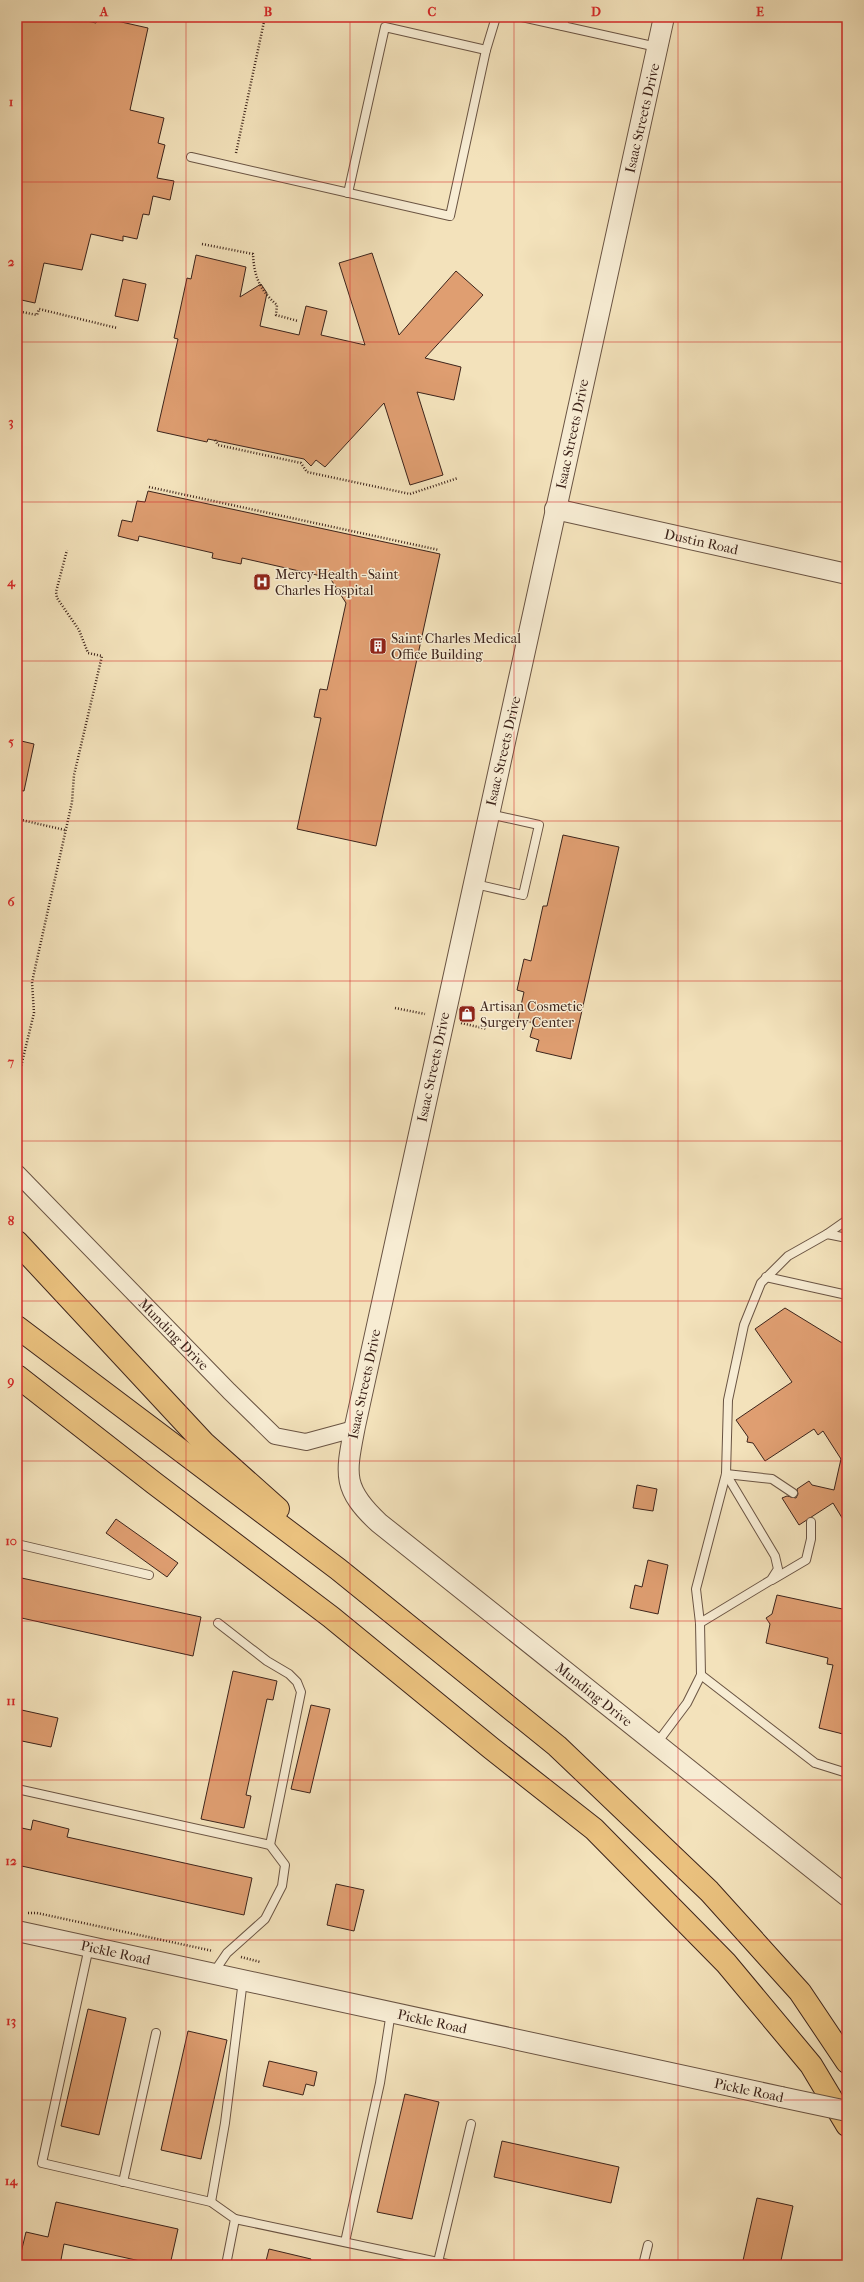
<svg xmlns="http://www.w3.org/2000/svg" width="864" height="2282" font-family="'IM FELL French Canon',serif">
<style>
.building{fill:#df9e71;stroke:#3d241b}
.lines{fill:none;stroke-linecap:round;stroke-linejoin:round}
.service-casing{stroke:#6a5443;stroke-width:10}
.minor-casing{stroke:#6a5443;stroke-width:18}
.tertiary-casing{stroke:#6a5443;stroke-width:22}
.motorway-casing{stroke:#3d241b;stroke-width:24}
.path{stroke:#3d241b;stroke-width:2.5;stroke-dasharray:1 2;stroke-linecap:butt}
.service{stroke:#f7ecd3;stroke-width:8}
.minor{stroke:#f7ecd3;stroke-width:16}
.tertiary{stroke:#f7ecd3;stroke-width:20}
.motorway{stroke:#eac17e;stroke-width:22}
.tertiary-bridge-casing{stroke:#6a5443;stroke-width:22;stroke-linecap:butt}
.tertiary-bridge{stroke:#f7ecd3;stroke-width:20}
.grid{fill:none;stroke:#d62828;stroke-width:1;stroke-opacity:0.55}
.labels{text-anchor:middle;stroke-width:3;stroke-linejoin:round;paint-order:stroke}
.street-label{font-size:14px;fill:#3d241b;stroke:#f7ecd3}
.poi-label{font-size:14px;fill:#3d241b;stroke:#f7ecd3;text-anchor:start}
.neatline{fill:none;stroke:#d62828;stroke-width:1.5}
.grid-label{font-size:13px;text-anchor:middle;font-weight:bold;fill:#d62828}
</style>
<rect width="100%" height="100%" fill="#f3e2bb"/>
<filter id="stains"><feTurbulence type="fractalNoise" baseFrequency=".005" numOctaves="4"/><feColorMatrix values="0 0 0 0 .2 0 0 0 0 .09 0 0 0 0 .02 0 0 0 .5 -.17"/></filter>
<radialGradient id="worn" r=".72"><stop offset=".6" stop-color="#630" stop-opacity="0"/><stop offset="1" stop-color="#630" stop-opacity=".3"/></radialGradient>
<!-- building -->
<g class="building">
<path d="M17,17H68L96,23L99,17L148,28L130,110L164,118L158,143L165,145L157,178L174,181L170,200L153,196L149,215L143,214L137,239L123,236V241L91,234L82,270L44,263L35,303L17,299Z"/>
<path d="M372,253L399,335L456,271L483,295L425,358L461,367L454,400L417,392L443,475L410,485L384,403L325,467L316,460L311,466L304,459L208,439L207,442L157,431L178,339L174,338L187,278L191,279L196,255L246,267L240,297L261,284L267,293L260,326L299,335L306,306L327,311L321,335L365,345L339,263Z"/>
<path d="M123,279L146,284L138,321L115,316Z"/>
<path d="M148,491L440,554L376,846L297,829L321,718L314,717L320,689L327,690L346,603L330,578L242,558L241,564L212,558L213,553L139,536L138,541L118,536L122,520L132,522L137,501L145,502Z"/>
<path d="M17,740L34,744L24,791L17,790Z"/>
<path d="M563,835L619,847L571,1059L536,1051L539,1040L530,1037L534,1023L518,1019L524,992L517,990L524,959L531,961L543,906H547Z"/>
<path d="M785,1308L847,1346V1526L833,1503L799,1525L782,1498L787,1496L796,1498L798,1494L797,1489L809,1481L812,1485L834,1490L841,1459L823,1431L818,1435L814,1429L765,1461L753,1443L747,1442L748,1437L736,1420L792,1382L755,1329Z"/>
<path d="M637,1485L657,1489L653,1511L633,1508Z"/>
<path d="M116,1519L178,1563L167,1577L106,1533Z"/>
<path d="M648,1560L668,1565L658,1614L630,1608L635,1585L642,1587Z"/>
<path d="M17,1577L201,1617L193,1656L17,1617Z"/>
<path d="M777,1595L847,1610V1735L819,1728L833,1665L827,1664L828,1658L766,1643L770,1624L766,1618L772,1614Z"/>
<path d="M233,1671L277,1681L273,1700L267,1699L246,1795L251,1796L244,1828L201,1819Z"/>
<path d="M311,1705L330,1709L310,1793L291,1789Z"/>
<path d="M17,1709L58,1718L51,1747L17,1740Z"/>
<path d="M33,1820L69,1829L67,1837L252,1878L244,1915L17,1865V1827L31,1830Z"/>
<path d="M336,1884L364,1890L354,1931L327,1925Z"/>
<path d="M88,2009L126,2018L99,2135L61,2126Z"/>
<path d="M188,2031L227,2040L201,2159L161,2150Z"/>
<path d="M269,2061L317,2072L314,2086L306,2084L303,2095L263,2086Z"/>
<path d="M405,2094L439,2102L412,2219L377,2212Z"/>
<path d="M502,2141L619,2167L611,2203L494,2177Z"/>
<path d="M757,2198L793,2206L780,2265H742Z"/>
<path d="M56,2202L178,2229L170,2265H158L64,2244L60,2265H18L26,2232L48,2237Z"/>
<path d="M269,2249L311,2259L310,2265H265Z"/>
</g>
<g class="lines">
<defs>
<g id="service">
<path d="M522,17L657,47"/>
<path d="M563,26L565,17"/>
<path d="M191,157L450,216L486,50L496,17"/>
<path d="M348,193L385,27L486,50"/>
<path d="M475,884L523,895L539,825L489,814"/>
<path d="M827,1234L847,1220"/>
<path d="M766,1277L847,1295"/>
<path d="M726,1474L772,1479L793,1493"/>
<path d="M17,1544L149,1575"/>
<path d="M772,1580L806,1560L811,1539V1522"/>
<path d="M218,1623L267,1661L289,1674L297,1682L301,1692L270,1845"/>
<path d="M700,1623L771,1580L778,1569L775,1556L726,1474"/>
<path d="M701,1675L815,1763L847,1773"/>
<path d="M657,1743L687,1703L701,1675L700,1623L696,1589L726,1474L728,1400L744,1325L761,1283L788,1256L827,1234L847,1238"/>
<path d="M17,1789L270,1845L285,1865L282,1886L265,1919L227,1953L214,1972"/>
<path d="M89,1947L42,2163L211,2202L235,2219L226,2265"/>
<path d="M123,2182L156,2033"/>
<path d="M211,2202L225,2123L243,1980"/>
<path d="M235,2219L452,2265"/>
<path d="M345,2242L380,2083L391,2012"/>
<path d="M438,2262L471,2124"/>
<path d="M643,2265L648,2245"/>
</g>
<g id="minor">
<path id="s1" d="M17,1173L229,1391L275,1436L306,1442L354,1429"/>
</g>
<g id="tertiary">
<path id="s2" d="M664,17L355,1426C346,1473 341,1488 379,1523L847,1896"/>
<path id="s3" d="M555,509L847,574"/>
<path id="s4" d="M17,1931L781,2097"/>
</g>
<g id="motorway">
<path d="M17,1242L204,1443L278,1509"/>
<path d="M17,1327L338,1569L557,1746L709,1891L800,1992L847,2062"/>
<path d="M17,1376L154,1483L331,1617L491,1748L594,1829L726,1963L811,2065L847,2125"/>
</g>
</defs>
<!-- service casing -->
<use href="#service" class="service-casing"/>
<!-- minor casing -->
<use href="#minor" class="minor-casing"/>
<!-- tertiary casing -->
<use href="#tertiary" class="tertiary-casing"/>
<!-- motorway casing -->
<use href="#motorway" class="motorway-casing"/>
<!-- path -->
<g class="path">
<path d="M236,153L265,17"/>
<path d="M202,244L253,254C254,277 260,290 277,305L276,315L298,321"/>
<path d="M17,311L37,315L39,309L117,328"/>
<path d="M215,440L218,445L301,463L307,472L410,494L458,478"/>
<path d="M149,487L439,550"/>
<path d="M17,819L65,830"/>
<path d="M395,1008L425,1014"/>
<path d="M461,1023L487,1029"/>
<path d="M17,1083L34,1013L32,982L72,802L74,775L102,656L88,653L79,630L57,598L56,592L67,550"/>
<path d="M28,1913H37L213,1951"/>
<path d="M241,1957L260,1962"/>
</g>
<!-- service -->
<use href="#service" class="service"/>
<!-- minor -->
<use href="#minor" class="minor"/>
<!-- tertiary -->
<use href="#tertiary" class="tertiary"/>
<!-- motorway -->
<use href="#motorway" class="motorway"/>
<defs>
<path id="tertiary-bridge" d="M781,2097L847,2111"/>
</defs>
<!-- tertiary-bridge casing -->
<use href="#tertiary-bridge" class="tertiary-bridge-casing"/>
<!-- tertiary-bridge -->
<use href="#tertiary-bridge" class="tertiary-bridge"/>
</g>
<!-- grid -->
<path class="grid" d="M186,17V2265M350,17V2265M514,17V2265M678,17V2265M17,182H847M17,342H847M17,502H847M17,661H847M17,821H847M17,981H847M17,1141H847M17,1301H847M17,1461H847M17,1621H847M17,1780H847M17,1940H847M17,2100H847"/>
<!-- icons -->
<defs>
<symbol id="hospital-square" viewBox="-11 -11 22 22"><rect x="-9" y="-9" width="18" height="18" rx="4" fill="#8f2418" stroke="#f7ecd3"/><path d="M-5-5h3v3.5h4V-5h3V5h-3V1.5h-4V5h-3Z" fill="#fff"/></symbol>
<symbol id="building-square" viewBox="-11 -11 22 22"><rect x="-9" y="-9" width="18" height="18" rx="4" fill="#8f2418" stroke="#f7ecd3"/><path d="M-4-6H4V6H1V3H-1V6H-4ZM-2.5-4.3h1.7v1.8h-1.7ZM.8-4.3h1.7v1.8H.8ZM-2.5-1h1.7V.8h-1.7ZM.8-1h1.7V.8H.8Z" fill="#fff"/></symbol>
<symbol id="shop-square" viewBox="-11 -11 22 22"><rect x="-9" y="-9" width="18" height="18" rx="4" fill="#8f2418" stroke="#f7ecd3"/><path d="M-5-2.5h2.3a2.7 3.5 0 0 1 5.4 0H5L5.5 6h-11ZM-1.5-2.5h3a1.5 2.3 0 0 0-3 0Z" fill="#fff"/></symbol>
</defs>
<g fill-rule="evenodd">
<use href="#hospital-square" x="252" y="572" width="20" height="20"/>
<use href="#building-square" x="368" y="636" width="20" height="20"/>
<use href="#shop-square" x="457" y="1004" width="20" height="20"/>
</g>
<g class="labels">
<!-- street labels -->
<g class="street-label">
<text transform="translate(642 118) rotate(-77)" y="5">Isaac Streets Drive</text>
<text transform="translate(572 434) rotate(-78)" y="5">Isaac Streets Drive</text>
<text dy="5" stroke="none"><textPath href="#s3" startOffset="150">Dustin Road</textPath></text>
<text transform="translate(503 751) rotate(-77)" y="5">Isaac Streets Drive</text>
<text transform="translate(433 1067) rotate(-78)" y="5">Isaac Streets Drive</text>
<text dy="5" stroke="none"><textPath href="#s1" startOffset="225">Munding Drive</textPath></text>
<text transform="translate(364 1384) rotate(-78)" y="5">Isaac Streets Drive</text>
<text dy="5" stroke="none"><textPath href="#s2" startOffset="1825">Munding Drive</textPath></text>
<text dy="5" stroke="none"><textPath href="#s4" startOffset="101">Pickle Road</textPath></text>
<text dy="5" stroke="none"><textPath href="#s4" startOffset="425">Pickle Road</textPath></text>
<text transform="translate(749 2090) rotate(12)" y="5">Pickle Road</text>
</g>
<!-- poi labels -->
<g class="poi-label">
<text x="275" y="579">Mercy Health - Saint<tspan x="275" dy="16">Charles Hospital</tspan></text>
<text x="391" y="643">Saint Charles Medical<tspan x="391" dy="16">Office Building</tspan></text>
<text x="480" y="1011">Artisan Cosmetic<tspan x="480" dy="16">Surgery Center</tspan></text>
</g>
</g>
<!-- margin -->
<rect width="864" height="2282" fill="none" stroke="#f3e2bb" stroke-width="44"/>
<rect x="22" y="22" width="820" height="2238" class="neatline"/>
<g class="grid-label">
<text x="104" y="16">A</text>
<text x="268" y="16">B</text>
<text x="432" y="16">C</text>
<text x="596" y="16">D</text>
<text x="760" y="16">E</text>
<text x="11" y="106">1</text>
<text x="11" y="266">2</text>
<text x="11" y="426">3</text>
<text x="11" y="586">4</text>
<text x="11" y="746">5</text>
<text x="11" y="906">6</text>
<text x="11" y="1066">7</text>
<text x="11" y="1225">8</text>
<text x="11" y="1385">9</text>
<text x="11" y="1545">10</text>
<text x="11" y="1705">11</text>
<text x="11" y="1865">12</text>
<text x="11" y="2025">13</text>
<text x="11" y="2185">14</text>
</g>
<rect width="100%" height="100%" filter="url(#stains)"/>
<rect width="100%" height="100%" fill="url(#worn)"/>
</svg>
